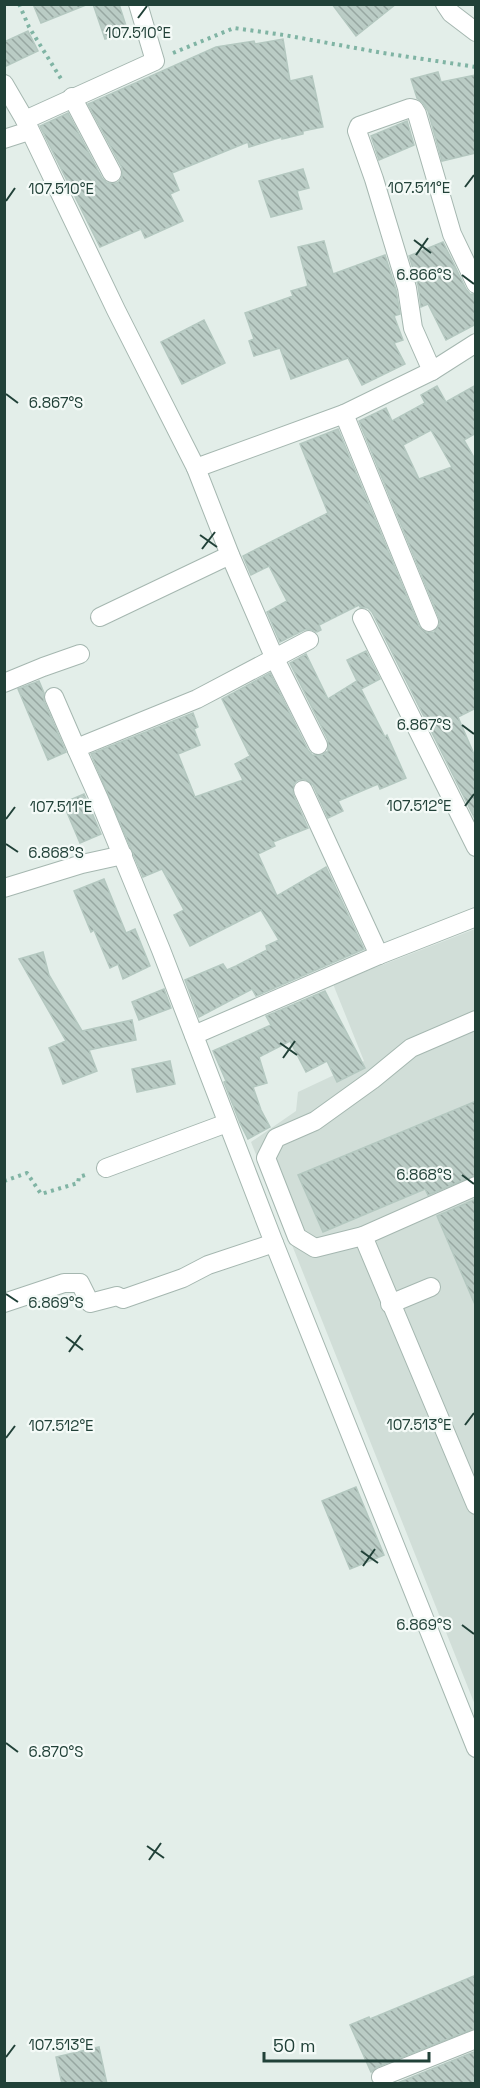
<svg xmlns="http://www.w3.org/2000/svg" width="480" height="2088" font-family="'Space Grotesk',sans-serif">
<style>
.built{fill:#d1ded8}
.building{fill:url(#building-back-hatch);stroke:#b4c8c0;stroke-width:1.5;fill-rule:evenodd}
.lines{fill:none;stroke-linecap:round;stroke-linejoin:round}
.minor-casing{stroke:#a5b7b0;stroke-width:20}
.path{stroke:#80b4a4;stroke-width:4;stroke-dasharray:3 4.5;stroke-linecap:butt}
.minor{stroke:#fff;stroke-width:18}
.ticks{fill:none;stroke:#214138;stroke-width:2}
.ticks-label{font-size:15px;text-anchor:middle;fill:#214138;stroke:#f4faf7;stroke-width:4.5;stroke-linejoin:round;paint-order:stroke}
</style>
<defs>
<pattern id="building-back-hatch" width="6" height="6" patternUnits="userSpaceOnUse" patternTransform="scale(1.5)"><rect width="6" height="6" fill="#baccc5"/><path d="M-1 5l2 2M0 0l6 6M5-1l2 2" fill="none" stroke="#97a7a1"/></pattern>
</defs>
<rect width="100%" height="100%" fill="#e3eee9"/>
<!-- built -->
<path class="built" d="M475,929V1705L251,1142L296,1111L298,1092L364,1061L333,984Z"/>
<!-- building -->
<g class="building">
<path d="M33,4H86V5L41,23Z"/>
<path d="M93,4H119L128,32L105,39Z"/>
<path d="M332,4H396L356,36Z"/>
<path d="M28,31L38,51L4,67V42Z"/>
<path d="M283,39L290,81L312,76L323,127L303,131V134L282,139V137L249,147L248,142L172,173L179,190L170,194L183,221L145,238L141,229L100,247L40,126L68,113L102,178L107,183H117L122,178V168L88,104L216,47L254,41L255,44Z"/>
<path d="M438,72L441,82L476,75V153L442,161L428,111L423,103L417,98L411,79Z"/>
<path d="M407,121L414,145L379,160L371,136Z"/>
<path d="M303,169L309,188L297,191L302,209L271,217L259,181Z"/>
<path d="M324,241L333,274L385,255L396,290L400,314L394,316L403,340L394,343L405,364L362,385L348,358L291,379L280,348L254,356L249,341L254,339L245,313L293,296L291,291L308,286L298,247Z"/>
<path d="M443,242L466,289L470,294L476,295V324L446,340L428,304L421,307L418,285L409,256Z"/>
<path d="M204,320L225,363L182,384L161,342Z"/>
<path d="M476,385V433L464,440L476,461V708L458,717L476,759V821L372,612L368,608L360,607L359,605L319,625L321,630L317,632L310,629L304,630L280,642L267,612L287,601L269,566L251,575L243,556L328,513L300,444L338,429L419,626L427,633L434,632L440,624L439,618L359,421L386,408L392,421L425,403L421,395L437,386L446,402ZM431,430L452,467L419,479L403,445Z"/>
<path d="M366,651L380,679L361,689L385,737L387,735L406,778L380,789L378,784L338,801L343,811L328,818L313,785L305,779L298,780L294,784L293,794L308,828L273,842L275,846L258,854L277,896L326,867L364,949L256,996L252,989L199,1017L185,980L223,964L227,970L236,966L267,950L266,946L279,940L261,910L190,946L174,915L184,910L162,869L143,877L91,754L193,713L198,727L194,729L200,745L178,754L195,797L243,780L235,764L250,756L222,699L270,673L308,750L312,755H322L328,751V740L290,663L306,654L328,699L357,681L347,660Z"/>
<path d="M39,681L44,693V701L66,752L48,760L18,689Z"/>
<path d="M84,794L101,834L80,843L63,803Z"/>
<path d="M104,879L126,933L135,929L150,966L123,979L118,964L110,968L94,930L91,932L74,891Z"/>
<path d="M43,952L49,975L82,1031L132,1020L136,1040L89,1050L97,1071L63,1084L49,1048L66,1041L19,959Z"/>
<path d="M164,989L171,1008L139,1020L132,1002Z"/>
<path d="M325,991L365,1068L337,1082L327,1061L306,1072L290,1041L259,1057L267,1083L253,1087L261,1110L270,1127L248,1139L240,1123L224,1082L226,1081L213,1051L271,1025L266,1016Z"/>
<path d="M170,1061L175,1084L137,1092L132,1069Z"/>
<path d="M476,1101V1175L428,1195L425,1189L323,1232L298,1175Z"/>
<path d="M476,1199V1307L437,1216Z"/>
<path d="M356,1487L384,1555L350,1569L322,1501Z"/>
<path d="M476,1975V2028L377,2067L371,2072L350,2025L369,2017L370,2019Z"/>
<path d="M99,2047L107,2084H62L56,2057Z"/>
<path d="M476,2051V2084H395Z"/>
</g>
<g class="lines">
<defs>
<g id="minor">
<path d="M445,4L451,13L476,32"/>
<path d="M4,84L25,120L116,310L196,468L230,555L275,659L318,745"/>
<path d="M72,97L112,173"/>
<path d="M25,120L155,61L138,4"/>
<path d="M4,139L29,131"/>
<path d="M432,371L413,328L407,288L374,179L357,131L359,126L410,108L414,109L417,114L452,234L476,284"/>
<path d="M344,414L429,622"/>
<path d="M196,468L344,414L432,371L476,343"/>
<path d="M100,617L230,555"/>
<path d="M362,618L476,847"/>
<path d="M309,640L197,699L79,747L77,750L99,799L161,950L274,1243L476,1748"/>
<path d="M4,683L43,667L80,654"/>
<path d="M54,697L77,750"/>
<path d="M303,790L379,955"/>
<path d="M4,888L82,864L123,855"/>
<path d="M476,1020L411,1048L372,1080L315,1121L276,1138L266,1158L297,1237L315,1248L363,1236L476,1186"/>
<path d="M194,1035L379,955L476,917"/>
<path d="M106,1168L227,1123"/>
<path d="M363,1236L476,1505"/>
<path d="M4,1303L64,1283H80L90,1303L117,1296L123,1299L183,1278L208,1265L274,1243"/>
<path d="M390,1304L431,1287"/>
<path d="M381,2077L476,2039"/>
</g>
</defs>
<!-- minor casing -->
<use href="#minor" class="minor-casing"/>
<!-- path -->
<g class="path">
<path d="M19,4L29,27L63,82"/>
<path d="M173,53L234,28L284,35L383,53L476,67"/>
<path d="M4,1181L27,1173L41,1194L78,1183L79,1177L88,1174"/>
</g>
<!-- minor -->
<use href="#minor" class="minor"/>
</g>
<!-- ticks -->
<path class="ticks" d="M138,18L147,6M465,187L474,175M6,201L15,188M414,240L431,253M416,255L428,238M462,275L474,284M6,394L18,403M200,535L217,547M202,549L215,532M462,725L474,734M465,806L474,794M6,819L15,807M6,844L18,852M280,1043L297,1055M283,1058L295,1041M462,1175L474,1184M6,1294L18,1302M66,1337L83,1350M69,1352L81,1335M465,1425L474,1413M6,1438L15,1426M361,1551L378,1563M363,1566L375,1549M462,1625L474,1634M6,1743L18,1752M147,1846L164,1858M149,1860L161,1843M6,2057L15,2045"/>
<g class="ticks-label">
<text x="138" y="38">107.510°E</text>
<text x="419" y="193">107.511°E</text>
<text x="61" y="194">107.510°E</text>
<text x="424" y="280">6.866°S</text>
<text x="56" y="408">6.867°S</text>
<text x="424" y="730">6.867°S</text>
<text x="419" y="811">107.512°E</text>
<text x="61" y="812">107.511°E</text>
<text x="56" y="858">6.868°S</text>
<text x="424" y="1180">6.868°S</text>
<text x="56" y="1308">6.869°S</text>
<text x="419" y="1430">107.513°E</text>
<text x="61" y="1431">107.512°E</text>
<text x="424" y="1630">6.869°S</text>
<text x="56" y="1757">6.870°S</text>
<text x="61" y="2050">107.513°E</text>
</g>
<!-- border -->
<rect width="480" height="2088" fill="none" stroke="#214138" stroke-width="12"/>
<!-- scale -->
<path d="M264 2052v9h165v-9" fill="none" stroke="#214138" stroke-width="3"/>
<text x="273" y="2052" font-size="18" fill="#214138" stroke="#f4faf7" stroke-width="4.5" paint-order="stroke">50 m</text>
</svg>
